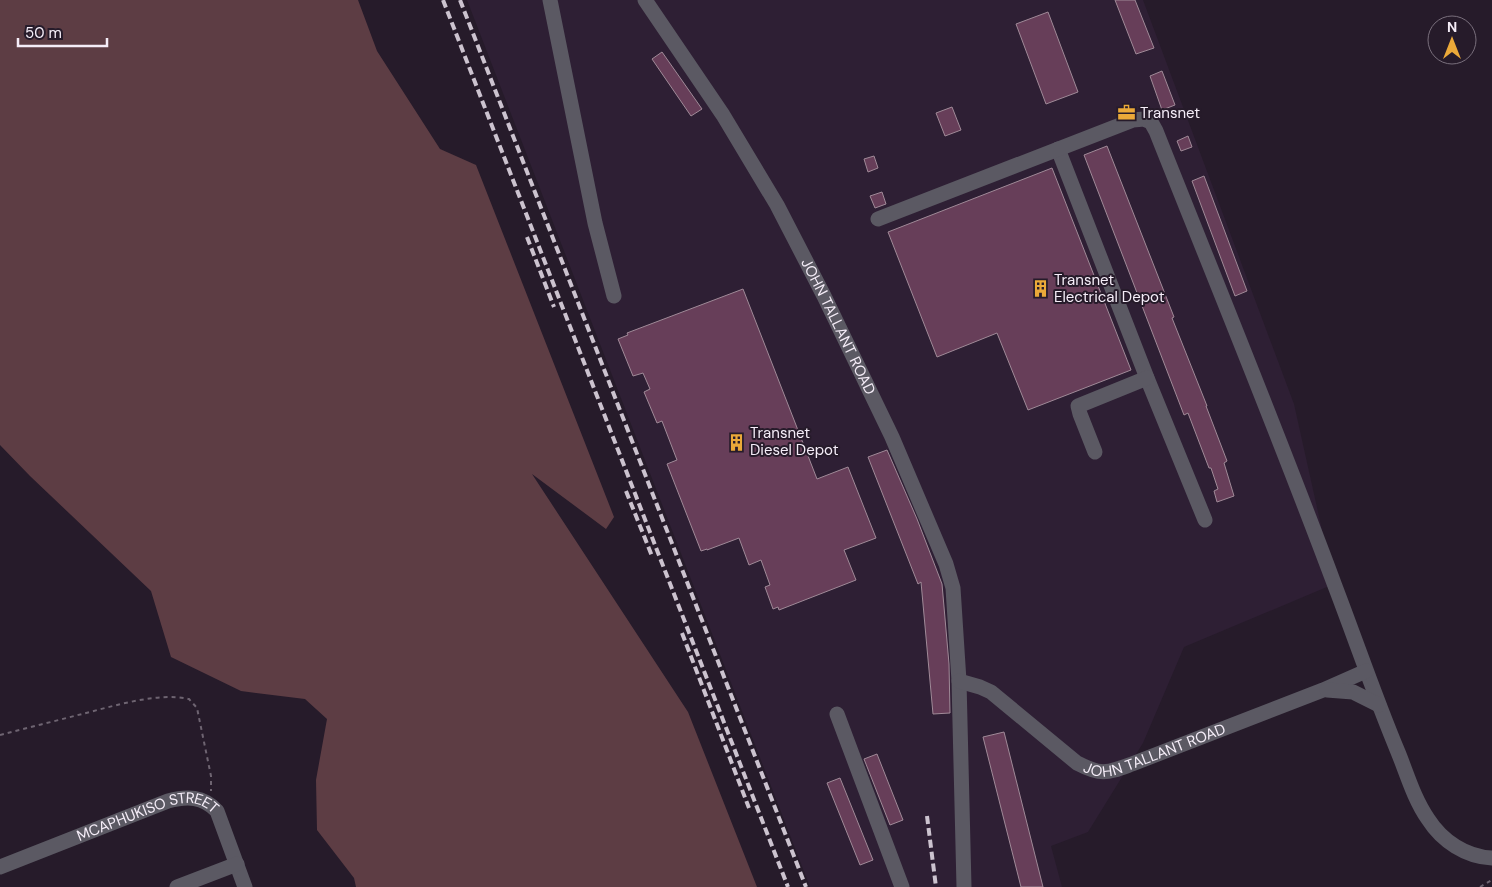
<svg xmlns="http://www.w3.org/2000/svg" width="1492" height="887" font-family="'DM Sans',sans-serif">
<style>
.built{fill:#2e1f34}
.green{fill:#5d3d44}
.building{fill:#673e59;stroke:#a08a98}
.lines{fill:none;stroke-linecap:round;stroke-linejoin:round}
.path{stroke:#6e6471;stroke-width:2;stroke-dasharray:4 4;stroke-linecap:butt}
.minor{stroke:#5b5963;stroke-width:15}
.rail{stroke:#ccc3cf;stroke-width:4;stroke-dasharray:8 4;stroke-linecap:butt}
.labels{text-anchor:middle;stroke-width:4;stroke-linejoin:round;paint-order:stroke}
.poi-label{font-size:15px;fill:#f5edf8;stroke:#261b2a;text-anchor:start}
.street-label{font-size:15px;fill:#f5edf8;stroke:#261b2a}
</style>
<rect width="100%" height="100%" fill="#261b2a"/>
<!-- built -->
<path class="built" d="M467,0H1143L1294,404L1334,584L1184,647L1143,743L1088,832L1051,846L1062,887H810Z"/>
<!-- green -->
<path class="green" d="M0,0H358L377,51L440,149L476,165L614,517L606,529L532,474L688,712L757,887H356L354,878L317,830L316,780L327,719L305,699L241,691L171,657L151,591L30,476L0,445Z"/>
<!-- building -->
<g class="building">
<path d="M1115,0H1135L1154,48L1136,54Z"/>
<path d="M1048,12L1078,92L1046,104L1016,24Z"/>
<path d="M662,52L702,109L691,116L652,59Z"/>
<path d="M1162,71L1175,105L1162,110L1150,76Z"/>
<path d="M952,107L961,130L945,136L936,113Z"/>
<path d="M1188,136L1192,147L1181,151L1177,141Z"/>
<path d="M1107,146L1174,317L1172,318L1207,406H1206L1227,461L1224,463L1234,496L1217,502L1214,491L1218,489L1211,468H1209L1188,413L1184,415L1084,155Z"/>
<path d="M874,156L878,168L868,172L864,159Z"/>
<path d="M1052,168L1131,370L1028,410L997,333L937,357L888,232Z"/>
<path d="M1204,176L1247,291L1235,296L1192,181Z"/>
<path d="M882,192L886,204L875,208L870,196Z"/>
<path d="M743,289L817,479L848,467L876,538L844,550L856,580L779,610L778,607L773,609L765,587L770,585L761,560L749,565L739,538L707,550V549L701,551L667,464L677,460L662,421L657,423L644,392L650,389L643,373L633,376L618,339L628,335L627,333Z"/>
<path d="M887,450L917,519L942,584L949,664L950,713L933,714L921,582L918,584L868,457Z"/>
<path d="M1004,732L1043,887H1021L983,737Z"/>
<path d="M877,754L903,820L890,825L864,759Z"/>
<path d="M840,778L873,860L860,865L827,783Z"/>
</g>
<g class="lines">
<!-- path -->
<g class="path">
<path d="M0,735C27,728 55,721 82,714C114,706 157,692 189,699L197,708L211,776V791"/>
<path d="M1480,887L1492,880"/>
</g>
<!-- minor -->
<g class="minor">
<path d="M550,0L595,223L614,296"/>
<path id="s1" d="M645,0L723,115L777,205L824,296L892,437L946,564L953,588L959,681L964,887"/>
<path d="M1058,149L1147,378L1205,520"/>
<path d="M878,219L1133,120L1144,119L1151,122L1156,131C1216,282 1278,433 1335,586C1356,641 1375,697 1398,752C1407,774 1414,799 1428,819C1442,841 1466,857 1492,858"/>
<path d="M1095,452L1080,414L1078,406L1147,378"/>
<path id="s2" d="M959,681L980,687L991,692L1077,763C1102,776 1107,773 1132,764L1323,690L1366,671"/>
<path d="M1327,690L1353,692L1379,705"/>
<path d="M837,714L902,887"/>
<path id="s3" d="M0,867L168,801C187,796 203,796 217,811L245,887"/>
<path d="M177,887L237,864"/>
</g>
<!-- rail -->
<g class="rail">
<path d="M443,0L788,887"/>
<path d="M460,0L806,887"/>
<path d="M527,237L554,307"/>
<path d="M626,491L652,556"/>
<path d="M682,633L749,808"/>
<path d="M927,816L936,887"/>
</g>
</g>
<!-- icons -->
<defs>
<symbol id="office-bare" viewBox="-9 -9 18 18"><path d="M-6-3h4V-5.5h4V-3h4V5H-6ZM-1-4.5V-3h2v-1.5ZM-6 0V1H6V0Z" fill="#eba939" stroke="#261b2a" stroke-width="2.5" paint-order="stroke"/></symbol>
<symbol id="building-bare" viewBox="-9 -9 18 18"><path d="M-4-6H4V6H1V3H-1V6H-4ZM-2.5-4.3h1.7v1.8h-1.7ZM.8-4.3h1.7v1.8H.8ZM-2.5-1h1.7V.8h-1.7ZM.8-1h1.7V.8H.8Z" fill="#eba939" stroke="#261b2a" stroke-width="2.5" paint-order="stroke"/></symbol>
</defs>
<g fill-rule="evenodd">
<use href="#office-bare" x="1114" y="100" width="25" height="25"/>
<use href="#building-bare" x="1028" y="276" width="25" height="25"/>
<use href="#building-bare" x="724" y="430" width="25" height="25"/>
</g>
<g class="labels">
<!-- poi labels -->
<g class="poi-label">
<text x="1140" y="118">Transnet</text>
<text x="1054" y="285">Transnet<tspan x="1054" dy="17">Electrical Depot</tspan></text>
<text x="750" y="438">Transnet<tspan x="750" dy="17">Diesel Depot</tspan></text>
</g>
<!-- street labels -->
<g class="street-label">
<text dy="5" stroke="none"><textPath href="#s1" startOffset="380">JOHN TALLANT ROAD</textPath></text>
<text dy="5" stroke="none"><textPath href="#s2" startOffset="228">JOHN TALLANT ROAD</textPath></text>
<text dy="5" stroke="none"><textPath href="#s3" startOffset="158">MCAPHUKISO STREET</textPath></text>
</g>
</g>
<!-- north arrow -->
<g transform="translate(1452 40)"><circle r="24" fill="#261b2a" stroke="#796f7c"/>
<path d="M0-4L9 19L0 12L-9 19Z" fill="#eba939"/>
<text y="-8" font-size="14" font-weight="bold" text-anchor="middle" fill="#f5edf8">N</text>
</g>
<!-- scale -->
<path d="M18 38v8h89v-8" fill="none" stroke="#f5edf8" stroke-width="2.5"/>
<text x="25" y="38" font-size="15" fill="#f5edf8" stroke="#261b2a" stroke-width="4" paint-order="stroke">50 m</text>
</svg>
